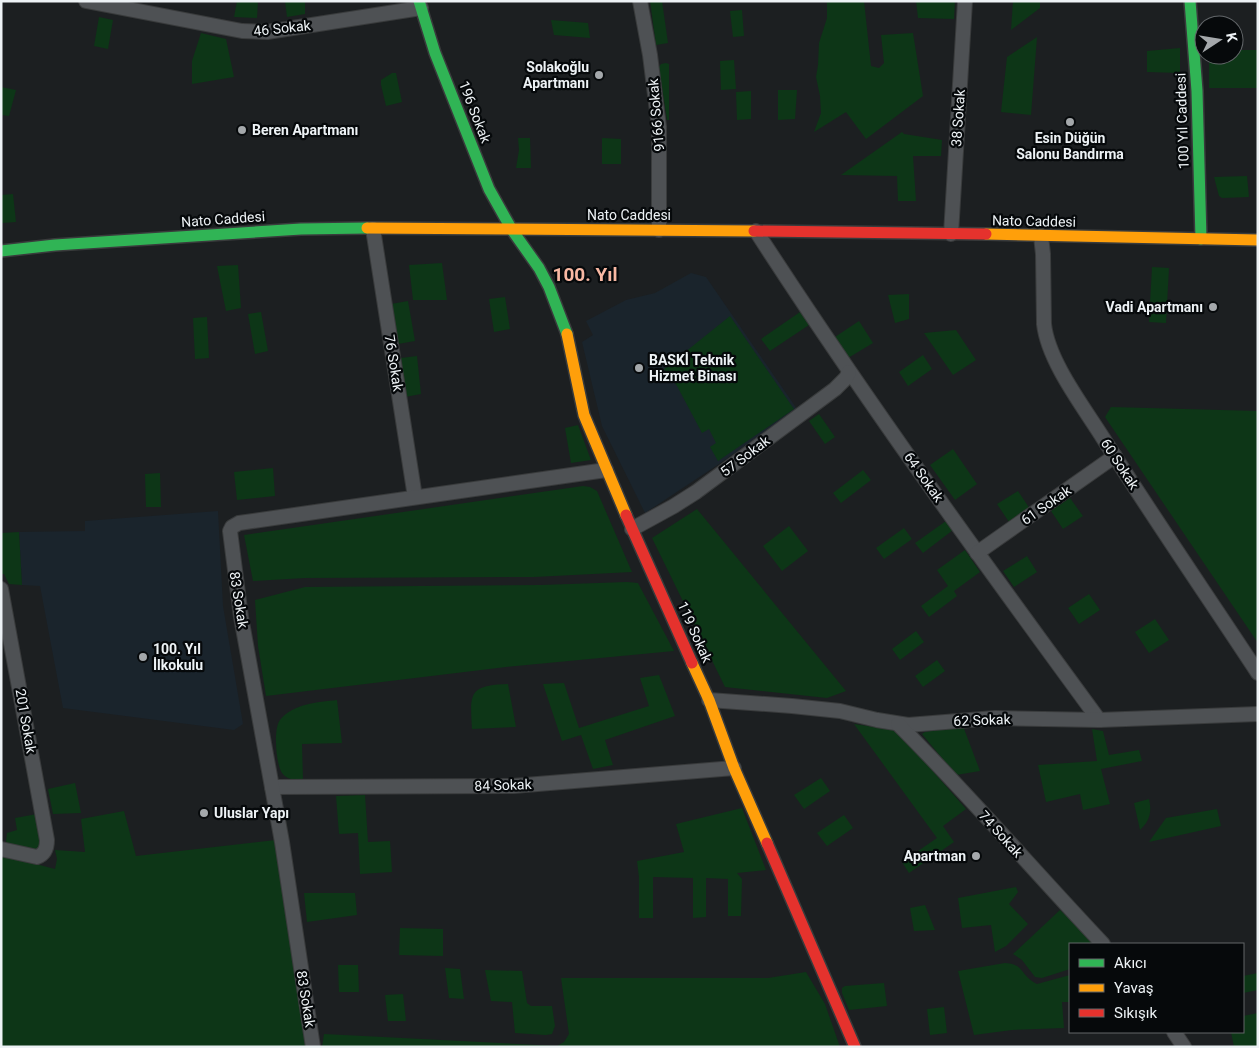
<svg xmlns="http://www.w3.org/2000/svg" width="1259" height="1048" font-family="Roboto,sans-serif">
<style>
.built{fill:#1a242c}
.green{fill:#0d3617}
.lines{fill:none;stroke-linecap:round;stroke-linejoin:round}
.street-casing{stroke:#393b3c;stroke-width:16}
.fast-casing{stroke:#393b3c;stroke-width:14}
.slow-casing{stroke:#393b3c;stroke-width:14}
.jam-casing{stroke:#393b3c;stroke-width:14}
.street{stroke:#4e5154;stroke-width:14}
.fast{stroke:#30b455;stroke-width:11}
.slow{stroke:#ff9f0a;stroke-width:11}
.jam{stroke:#e5322d;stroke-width:11}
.poi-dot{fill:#a4a8ab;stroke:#06090b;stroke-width:2}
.labels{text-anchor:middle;stroke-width:4.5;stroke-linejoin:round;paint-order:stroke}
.street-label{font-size:14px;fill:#edf2f5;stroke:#06090b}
.poi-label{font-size:14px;font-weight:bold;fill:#edf2f5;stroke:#06090b;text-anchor:start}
.district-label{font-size:19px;font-weight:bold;fill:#f8b8a3;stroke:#06090b}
</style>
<rect width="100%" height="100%" fill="#1c1f21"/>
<!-- built -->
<g class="built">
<path d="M691,273L706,277L797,409L722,462L645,513L602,426L582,342L593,335L586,321L626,300L655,293Z"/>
<path d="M218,511L223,606L243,724L234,730L63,708L40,586L22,585L19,532L85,531V521Z"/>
</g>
<!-- green -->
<g class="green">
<path d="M237,1H258L257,18L234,17Z"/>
<path d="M285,1H305V14L287,17Z"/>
<path d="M650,1H662L668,43L656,45Z"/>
<path d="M827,1H864L871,66L879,68L884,63L881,35L913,33L923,96L866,139L846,112L814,132L821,113L820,96L816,77L818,65L819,43L827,18Z"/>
<path d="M916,1H955L954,19L918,18Z"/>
<path d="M1013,1H1040V8L1011,30Z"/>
<path d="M742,10L744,36L733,37L730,11Z"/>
<path d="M99,17L113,20L108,49L94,46Z"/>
<path d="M551,20L588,23L590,38L554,35Z"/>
<path d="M201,33L226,39L234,77L192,84V61Z"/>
<path d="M1037,37L1031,115L1001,112L1007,57Z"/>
<path d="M1180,48V73L1147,72V51Z"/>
<path d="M1234,50H1258V88H1209V55H1234Z"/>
<path d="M734,60L736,89L721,90L720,61Z"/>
<path d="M666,63L669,64V120H667L659,67L661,64Z"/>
<path d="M392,73H396L402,102L386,106L381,85V80Z"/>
<path d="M1,87L16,90L9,116L1,115Z"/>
<path d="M797,90L795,119L778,120V90Z"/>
<path d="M751,91V119L737,120L736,92Z"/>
<path d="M902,132L904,134L942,140L941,156H913L916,201H898L897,176L841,175Z"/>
<path d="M518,138H530L531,168H516L519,150Z"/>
<path d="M602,138L621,139V164H602Z"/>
<path d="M1247,176L1249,197L1222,198L1219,196L1214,177Z"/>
<path d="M13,194L16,222L2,223L1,195Z"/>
<path d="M442,263L447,300H413L409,265Z"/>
<path d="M238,265L241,308L226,311L217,266Z"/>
<path d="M1152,267L1169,268L1166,323L1149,322Z"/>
<path d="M909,294V319L895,323L888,295Z"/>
<path d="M505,297L510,329L494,332L489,299Z"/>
<path d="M408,301L415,341L398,344L391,304Z"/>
<path d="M261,312L268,351L255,354L248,314Z"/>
<path d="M800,312L809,325L770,351L761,339Z"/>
<path d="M730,316L794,409L718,461L710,447L716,443L709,429L702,433L677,386L664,369Z"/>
<path d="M207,317L209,358L195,359L193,318Z"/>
<path d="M859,321L873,343L848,358L835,337Z"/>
<path d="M956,330L976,360L953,375L924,333Z"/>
<path d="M923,355L932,369L908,386L899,372Z"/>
<path d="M417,356L421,394L405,397L401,358Z"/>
<path d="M1111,407L1258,411V643L1105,417Z"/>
<path d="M819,414L835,437L825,444L809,421Z"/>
<path d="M578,425L591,460L571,463L565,428Z"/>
<path d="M953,449L977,484L955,500L930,465Z"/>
<path d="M273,468L275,496L237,500L234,472Z"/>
<path d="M863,470L871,480L841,503L833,493Z"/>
<path d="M160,473L161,507H146L145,474Z"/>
<path d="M583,486L590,487L597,491L632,572L534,577L305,578L253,581L244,535Z"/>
<path d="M1018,491L1030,509L1009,522L997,504Z"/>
<path d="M1070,498L1083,516L1063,529L1051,511Z"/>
<path d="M697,509L846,691L827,698L725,687L652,538Z"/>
<path d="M946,521L953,530L923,553L915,543Z"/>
<path d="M789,526L808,551L782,571L763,546Z"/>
<path d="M904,528L912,539L884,559L876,548Z"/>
<path d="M19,532L22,585L9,584L4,574H1V533Z"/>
<path d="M965,550L980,572L954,591L957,596L929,617L921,606L948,586L937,570Z"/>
<path d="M1027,556L1037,572L1014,587L1003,571Z"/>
<path d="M627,582L638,583L674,651L506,667L266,696L258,646L255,600L305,587L541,585Z"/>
<path d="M1089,594L1100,610L1079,624L1068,608Z"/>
<path d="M1155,619L1169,640L1149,653L1135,632Z"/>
<path d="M916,631L924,642L900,660L892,649Z"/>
<path d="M937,660L945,671L923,687L915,676Z"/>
<path d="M659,675L675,716L605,740L613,765L593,769L581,735L562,741L543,684L564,683L579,728L649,706L640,678Z"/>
<path d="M508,684L516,727L472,729C470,694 468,685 508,684Z"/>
<path d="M337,700L342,743L302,744L303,780C295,780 287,780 282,773C276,764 273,729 280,720C292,704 318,702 337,700Z"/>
<path d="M854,724L894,730L903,737L966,809L943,826L954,842L909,873L902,862L937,838Z"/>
<path d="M963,726L980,771L956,775L922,734L925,732Z"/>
<path d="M1092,729L1103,731L1109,755L1139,750L1142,761L1101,769L1110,804L1083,810L1080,794L1046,802L1038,765L1097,761Z"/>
<path d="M821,778L830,791L804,809L794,795Z"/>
<path d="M75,783L81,813L53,814L48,789Z"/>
<path d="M365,795L368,842L390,841L392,872L360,874L358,833L339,834L336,796Z"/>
<path d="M1149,799C1152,811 1150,821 1140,830L1134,803Z"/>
<path d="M742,808L766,870L737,873L742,879L741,916H728V879L706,878V917L693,918V878L653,877V918H639V877L637,861L684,852L676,824Z"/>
<path d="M1217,809L1221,826L1149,842L1166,818Z"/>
<path d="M124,811L136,856L276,840L306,1047H1V855L55,869L57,859L55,850L85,852L81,819Z"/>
<path d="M37,814L42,833L38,848C28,853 15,846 6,842L7,833L17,830L15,818Z"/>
<path d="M844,815L853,828L827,846L817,833Z"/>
<path d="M1016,887L1018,892L1009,904L1028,924L1006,946L995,952L991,925L962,928L958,898Z"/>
<path d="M304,893H355L357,915L307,922Z"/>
<path d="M925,905L935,930L914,931L910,908Z"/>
<path d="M1060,910L1096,944H1070V969L1042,978L1035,977L1022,960L1013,954Z"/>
<path d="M400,928L443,929V956L399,955Z"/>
<path d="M1005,963C1025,964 1020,976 1037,984L1070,975V1002H1062L1064,1028L1012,1030L974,1035L958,971Z"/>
<path d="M338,965H358L359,992H339Z"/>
<path d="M445,968L460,969L464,999L449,998Z"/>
<path d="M485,970L522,971L527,1003L531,1006H552L555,1026L552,1034L546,1035L515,1033L512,1002L491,1001Z"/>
<path d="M806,972L825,1004L840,1047H322L324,1034L557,1046L564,1042L569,1034L561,978H768Z"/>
<path d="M1258,973V990L1243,993V976Z"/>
<path d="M884,983L887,1006L849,1010L842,993V988L845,986Z"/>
<path d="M403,994L406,1021H388L385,995Z"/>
<path d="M944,1007L947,1033L930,1035L927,1009Z"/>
<path d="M1258,1013V1047H1234L1231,1032H1243V1016Z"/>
</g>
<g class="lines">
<defs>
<g id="street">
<path d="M86,1L242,31L267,32L421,8"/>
<path d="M640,1L650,55L659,127V230"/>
<path d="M373,229L415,497"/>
<path d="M756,231C864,398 981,559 1099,720"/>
<path d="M951,234L965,1"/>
<path d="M1041,236L1043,254L1044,324C1048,361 1083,406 1103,438C1153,517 1206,594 1258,673"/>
<path d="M632,529L674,506L696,492L835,389L846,378L849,372"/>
<path d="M977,553L1115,456"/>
<path d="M1,589L47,840C47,848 45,854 37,857L1,849"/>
<path d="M709,700L792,706L840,711L877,720L908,725L995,718L1099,720L1258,714"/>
<path d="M898,724C969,795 1034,871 1103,944"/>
<path d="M272,787L513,786L734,768"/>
<path d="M1174,1032L1184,1047"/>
<path d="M313,1047L282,842L241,617L230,531L232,527L239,523L606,470"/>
</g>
<g id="fast">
<path d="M419,1L435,53L489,189L512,230L539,268L549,287L567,334"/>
<path d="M1190,1L1197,91L1201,239"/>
<path d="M1,251L55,245L301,229L367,228"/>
</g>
<g id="slow">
<path d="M367,228L754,231"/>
<path d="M986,234L1258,240"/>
<path d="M567,334L584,415L626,515"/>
<path d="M692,663L709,700L734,768L767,843"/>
</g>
<g id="jam">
<path d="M754,231L986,234"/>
<path d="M626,515L692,663"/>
<path d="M767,843L855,1047"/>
</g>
</defs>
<!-- street casing -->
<use href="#street" class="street-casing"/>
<!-- fast casing -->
<use href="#fast" class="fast-casing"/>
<!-- slow casing -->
<use href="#slow" class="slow-casing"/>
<!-- jam casing -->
<use href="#jam" class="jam-casing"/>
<!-- street -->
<use href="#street" class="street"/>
<!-- fast -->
<use href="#fast" class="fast"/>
<!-- slow -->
<use href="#slow" class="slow"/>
<!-- jam -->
<use href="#jam" class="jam"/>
</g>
<!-- markers -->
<g class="poi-dot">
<circle cx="599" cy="75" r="5"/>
<circle cx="1070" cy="122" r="5"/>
<circle cx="242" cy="130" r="5"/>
<circle cx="1213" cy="307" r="5"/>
<circle cx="639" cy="368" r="5"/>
<circle cx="143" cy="657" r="5"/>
<circle cx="204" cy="813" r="5"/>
<circle cx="976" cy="856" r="5"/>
</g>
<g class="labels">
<!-- street labels -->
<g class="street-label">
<text transform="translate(282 28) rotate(-6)" y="5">46 Sokak</text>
<text transform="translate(475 112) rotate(69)" y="5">196 Sokak</text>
<text transform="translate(656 115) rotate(-95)" y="5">9166 Sokak</text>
<text transform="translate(958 118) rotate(-86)" y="5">38 Sokak</text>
<text transform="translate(1182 121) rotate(-92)" y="5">100 Yıl Caddesi</text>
<text x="629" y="220">Nato Caddesi</text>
<text transform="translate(223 219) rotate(-4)" y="5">Nato Caddesi</text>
<text transform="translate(1034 221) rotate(1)" y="5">Nato Caddesi</text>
<text transform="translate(394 363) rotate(81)" y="5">76 Sokak</text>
<text transform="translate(745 456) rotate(-37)" y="5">57 Sokak</text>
<text transform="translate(1120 464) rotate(57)" y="5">60 Sokak</text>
<text transform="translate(924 477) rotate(55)" y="5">64 Sokak</text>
<text transform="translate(1046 505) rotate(-35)" y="5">61 Sokak</text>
<text transform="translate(239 600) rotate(81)" y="5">83 Sokak</text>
<text transform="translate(695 632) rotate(66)" y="5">119 Sokak</text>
<text transform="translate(982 720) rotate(-2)" y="5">62 Sokak</text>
<text transform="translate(26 721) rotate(80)" y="5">201 Sokak</text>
<text transform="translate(503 785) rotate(-2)" y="5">84 Sokak</text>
<text transform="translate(1001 834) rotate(48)" y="5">74 Sokak</text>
<text transform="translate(306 999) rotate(81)" y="5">83 Sokak</text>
</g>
<!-- poi labels -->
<g class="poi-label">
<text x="589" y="72" text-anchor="end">Solakoğlu<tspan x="589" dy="16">Apartmanı</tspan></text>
<text x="252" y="135">Beren Apartmanı</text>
<text x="1070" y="143" text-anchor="middle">Esin Düğün<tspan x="1070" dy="16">Salonu Bandırma</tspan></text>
<text x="1203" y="312" text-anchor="end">Vadi Apartmanı</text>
<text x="649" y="365">BASKİ Teknik<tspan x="649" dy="16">Hizmet Binası</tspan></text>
<text x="153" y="654">100. Yıl<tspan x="153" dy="16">İlkokulu</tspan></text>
<text x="214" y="818">Uluslar Yapı</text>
<text x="966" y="861" text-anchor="end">Apartman</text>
</g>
<!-- district labels -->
<g class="district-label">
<text x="585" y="281">100. Yıl</text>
</g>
</g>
<!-- border -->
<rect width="1259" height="1048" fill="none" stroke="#edf2f5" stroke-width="5"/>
<!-- legend -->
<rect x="1069" y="943" width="175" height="90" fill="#06090b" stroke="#626669"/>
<rect x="1079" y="959" width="25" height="8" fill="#30b455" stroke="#626669"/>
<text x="1114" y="968" font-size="15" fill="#edf2f5">Akıcı</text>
<rect x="1079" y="984" width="25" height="8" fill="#ff9f0a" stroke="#626669"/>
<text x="1114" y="993" font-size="15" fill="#edf2f5">Yavaş</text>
<rect x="1079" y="1009" width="25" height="8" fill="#e5322d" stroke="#626669"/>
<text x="1114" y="1018" font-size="15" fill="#edf2f5">Sıkışık</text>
<!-- north arrow -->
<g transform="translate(1219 40) rotate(78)"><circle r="24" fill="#06090b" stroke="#626669"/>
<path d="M0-4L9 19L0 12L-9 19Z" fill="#a4a8ab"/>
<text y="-8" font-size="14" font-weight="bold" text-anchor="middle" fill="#edf2f5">K</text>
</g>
</svg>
